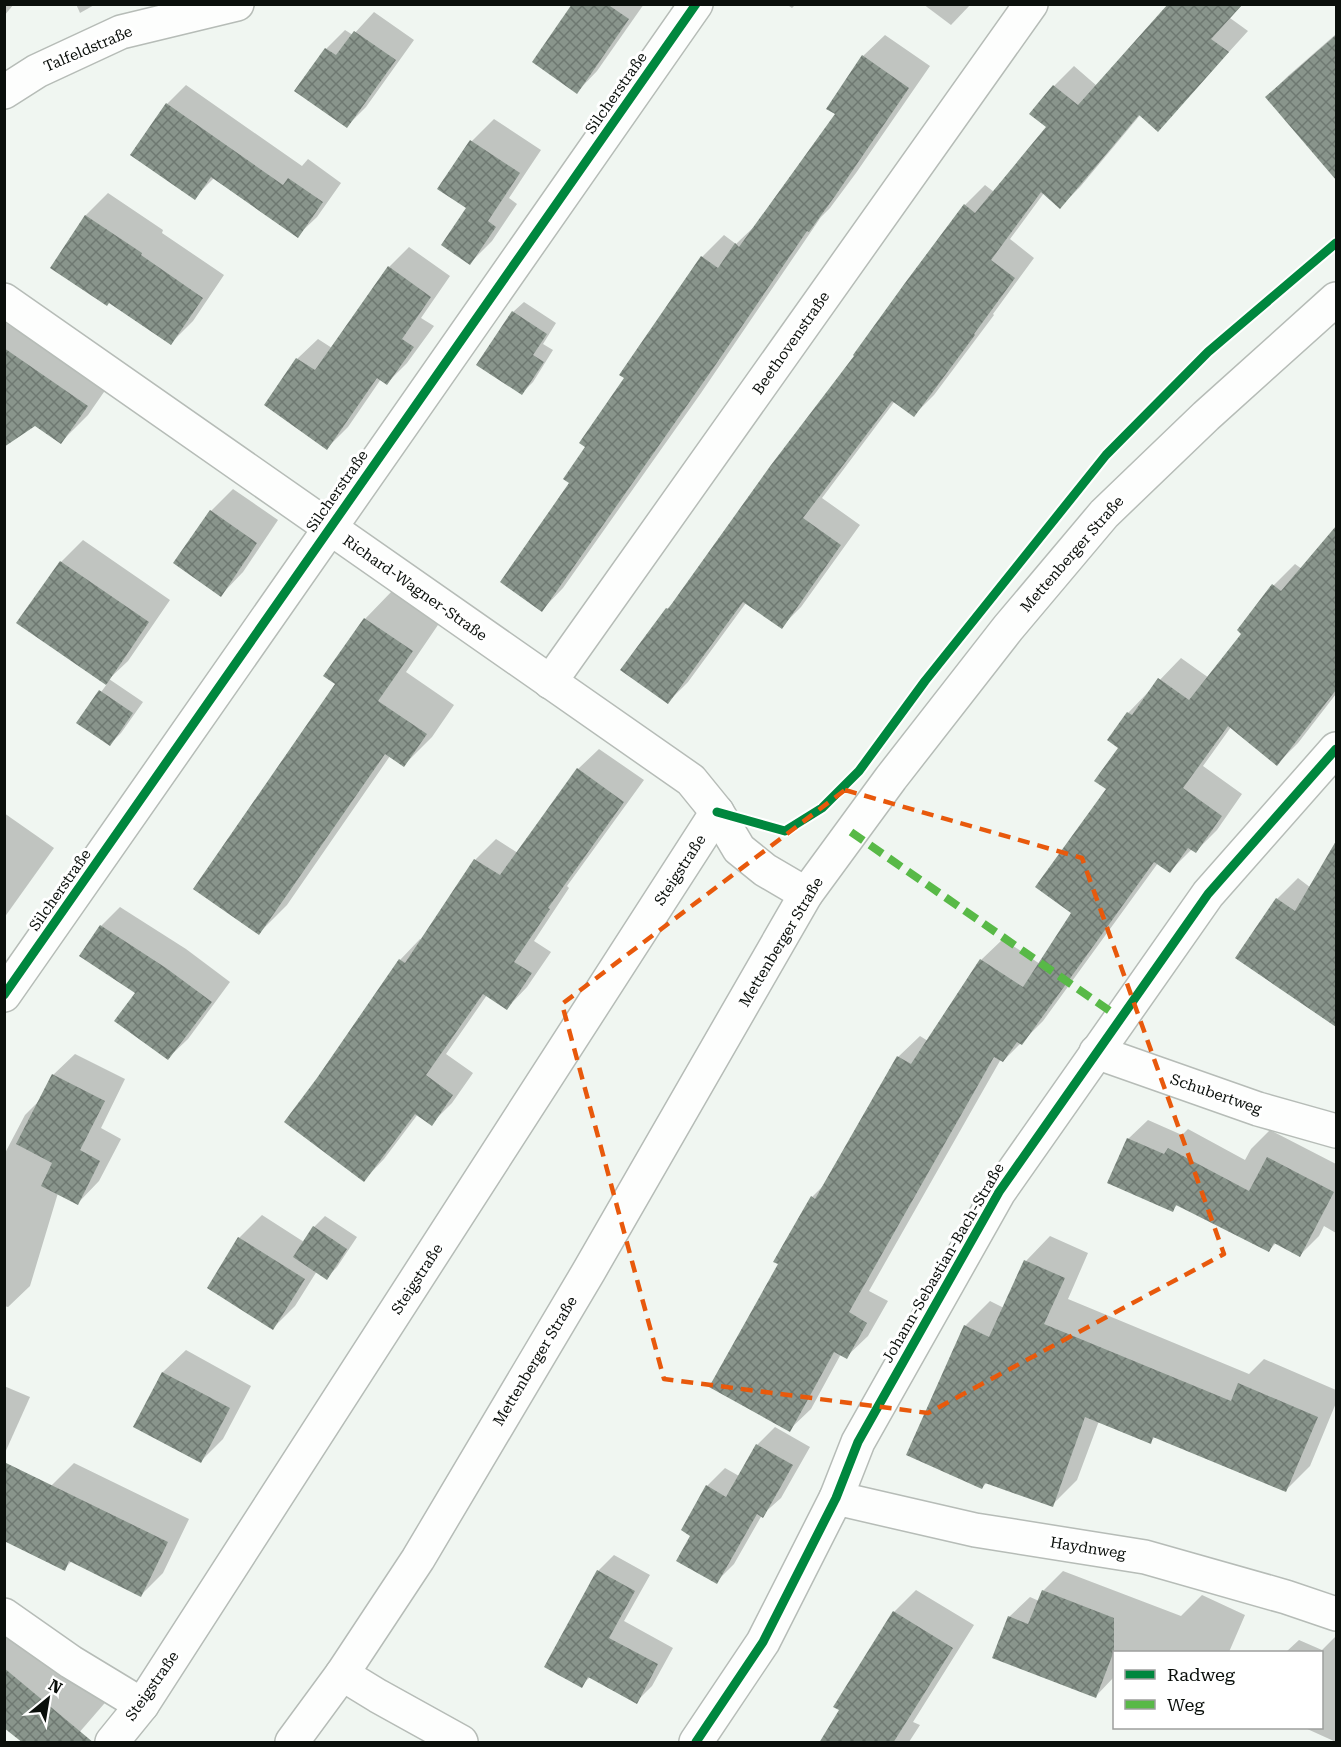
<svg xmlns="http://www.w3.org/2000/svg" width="1341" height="1747" font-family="'Roboto Serif',serif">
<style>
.shadow{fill:#0003}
.building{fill:url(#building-cross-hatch)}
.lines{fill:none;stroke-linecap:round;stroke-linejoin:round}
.minor-casing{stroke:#b6bcb7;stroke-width:36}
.major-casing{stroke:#b6bcb7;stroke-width:36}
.minor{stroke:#fdfefd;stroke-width:33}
.major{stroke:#fdfefd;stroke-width:33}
.quiet{stroke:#58b947;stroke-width:8;stroke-dasharray:15 8;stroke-linecap:butt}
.cycleway-casing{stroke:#fff;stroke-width:13}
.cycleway{stroke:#00873e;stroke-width:9}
.marked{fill:none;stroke:#e8590c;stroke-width:4.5;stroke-dasharray:12 8;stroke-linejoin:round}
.labels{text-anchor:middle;stroke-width:6;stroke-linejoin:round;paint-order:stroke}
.street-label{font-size:15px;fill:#0a0f0b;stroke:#fff}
</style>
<defs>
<pattern id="building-cross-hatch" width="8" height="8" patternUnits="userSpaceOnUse" patternTransform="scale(1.5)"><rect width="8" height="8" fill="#89958c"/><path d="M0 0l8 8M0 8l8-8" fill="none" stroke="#6e7871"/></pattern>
</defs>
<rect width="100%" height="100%" fill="#f0f6f1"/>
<!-- shadow -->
<g class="shadow">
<path d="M4,4H14L4,16Z"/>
<path d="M76,4H96L80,13Z"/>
<path d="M573,4H644L597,71L577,92Z"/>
<path d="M786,4H796L792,8Z"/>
<path d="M923,4H971L951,25Z"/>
<path d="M1242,4L1230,18L1248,31L1158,130L1141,114L1080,187L1060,207L1044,193L1010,239L1034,258L993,314L994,315L934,395L914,415L895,401L822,498L860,525L801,607L781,627L746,603L688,682L668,702L667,609L675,601L856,356L965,205L985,185L994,192L1048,127L1031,114L1054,86L1074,66L1097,86Z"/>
<path d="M374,12L414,40L366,107L347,126L326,49L345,30L353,35Z"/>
<path d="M1336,34V145L1320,159L1267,97L1288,76Z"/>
<path d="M885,35L930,66L856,173L830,208L821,217L701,393L563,588L542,610L571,483L588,447L626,378L702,257L724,235L736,244L758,223L837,114L863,56Z"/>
<path d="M186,85L302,166L308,159L341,183L317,217L297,236L215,177L194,198L167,104Z"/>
<path d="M494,119L541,150L509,198L517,204L492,241L470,263L468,208L439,189L472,141Z"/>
<path d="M108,193L163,230L162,233L224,275L193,321L171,343L110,302L52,268L86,215Z"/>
<path d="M409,247L450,276L421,318L434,326L407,363L387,383L381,379L348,427L327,448L297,359L318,339L332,348L389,267Z"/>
<path d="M524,302L556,323L543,344L553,350L533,382L522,393L513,312Z"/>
<path d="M28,321L113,379L88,415L61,442L31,421L4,441V322L18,331Z"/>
<path d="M233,489L278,520L243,572L221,595L211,511Z"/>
<path d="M1336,528V694L1298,743L1277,764L1231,727L1203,766L1242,794L1217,830L1196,851L1191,850L1170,871L1158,863L1043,1021L1003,1061L1001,1059L869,1291L888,1301L868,1336L846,1357L841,1354L811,1409L789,1430L780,1264L812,1197L825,1184L898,1057L920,1036L928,1041L981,960L1003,939L1040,964L1073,913L1120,747L1128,713L1181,658L1209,678L1243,634L1239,630L1274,585L1295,564L1302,569Z"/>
<path d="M83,540L170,600L128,661L109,679L143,702L121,733L110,744L78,723L107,684L19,623L61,562Z"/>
<path d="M393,590L440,622L406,672L454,705L432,737L404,765L390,756L287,905L259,933L338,684L326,676L365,619Z"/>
<path d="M599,749L644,780L567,886L569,888L534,941L551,952L527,987L507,1008L487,995L446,1054L473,1073L452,1103L431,1124L418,1114L384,1159L364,1180L318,1079L400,960L420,939L422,940L476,859L496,839L518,853L578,769Z"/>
<path d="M4,813L54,848L4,918Z"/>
<path d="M1336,844V1025L1238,958L1277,899L1298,878L1311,888Z"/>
<path d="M120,907L186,949L230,982L188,1039L168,1058L101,926Z"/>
<path d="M75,1054L125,1079L101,1128L121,1139L99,1181L78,1203L58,1193L30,1286L8,1307L4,1306V1155L25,1115L41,1099L53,1075Z"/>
<path d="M1148,1120L1182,1135L1188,1129L1245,1160L1251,1149L1270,1130L1336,1164V1233L1324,1226L1319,1236L1300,1255L1277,1242L1269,1250L1178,1204L1172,1210L1128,1139Z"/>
<path d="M262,1215L304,1242L314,1227L325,1216L357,1237L337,1267L327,1278L317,1271L295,1306L273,1328L209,1287L239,1238Z"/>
<path d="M1050,1236L1088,1253L1068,1299L1249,1374L1264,1359L1336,1390V1403L1310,1466L1285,1491L1156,1436L1150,1442L1099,1421L1077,1480L1052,1505L988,1482L982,1487L965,1326L990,1301L1004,1308L1026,1261Z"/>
<path d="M186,1350L251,1386L223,1439L201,1461L135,1426L163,1372Z"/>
<path d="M4,1386L30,1397L4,1455Z"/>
<path d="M775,1427L810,1447L781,1498L762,1515L734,1564L716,1582L692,1535L707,1486L725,1468L739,1476L757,1445Z"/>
<path d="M74,1463L189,1519L163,1573L141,1595L72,1561L64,1569L21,1547L52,1485Z"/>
<path d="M614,1555L650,1575L624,1621L673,1648L652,1686L636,1702L590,1677L581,1686L598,1571Z"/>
<path d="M1063,1571L1181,1616L1202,1595L1245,1615L1229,1652H1114V1677L1096,1696L1009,1617L1030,1597L1039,1601L1043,1591Z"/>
<path d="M916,1590L974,1625L913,1722L920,1725L909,1742H820L841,1710L894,1612Z"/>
<path d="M4,1604L110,1697L71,1742L4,1726Z"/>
<path d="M1336,1636V1742L1305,1728H1322V1652H1286L1299,1640L1322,1650Z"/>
</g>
<!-- building -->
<g class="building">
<path d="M572,4H607L629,19L577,94L532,62Z"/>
<path d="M1168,4H1243L1211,39L1229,52L1158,132L1139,115L1060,209L1041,192L991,260L1015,278L974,334L975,335L914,417L892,401L803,518L841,545L782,629L743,602L668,704L620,670L666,608L668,609L771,465L854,356L853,355L905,283L964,204L975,213L1046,127L1029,114L1053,85L1078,105Z"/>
<path d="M354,31L396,60L347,128L294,91L325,48L336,55Z"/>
<path d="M1336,35V180L1265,97Z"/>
<path d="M862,55L909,88L835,196L809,232L807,231L714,367L542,612L500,582L569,483L563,479L585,447L579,443L624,378L619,375L701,256L718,268L735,243L739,247L835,114L826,109Z"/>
<path d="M166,103L283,185L288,178L323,202L298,238L211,177L195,200L130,155Z"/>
<path d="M470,140L520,173L488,221L496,227L470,265L441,245L466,208L437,189Z"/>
<path d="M85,215L142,253L141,255L203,298L171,345L109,303L107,306L50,268Z"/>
<path d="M388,266L431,297L402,339L414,347L387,385L377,378L327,450L264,405L296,358L315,370Z"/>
<path d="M512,311L547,334L533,355L544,362L522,395L476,365Z"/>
<path d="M4,348L88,406L61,444L35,426L4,447Z"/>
<path d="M210,510L257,543L221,597L173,563Z"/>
<path d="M1336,526V690L1277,766L1228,726L1183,788L1222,816L1196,853L1188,848L1170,873L1154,862L1022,1045L1017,1042L1003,1062L994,1057L849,1312L867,1323L847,1359L834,1352L790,1432L709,1387L778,1264L773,1262L811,1196L815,1199L897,1056L911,1064L980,959L1023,987L1071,913L1035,887L1106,789L1094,781L1118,748L1107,740L1127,712L1132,715L1158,678L1189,700L1241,634L1237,630L1272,584L1281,591Z"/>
<path d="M60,561L149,622L106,685L16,623Z"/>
<path d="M364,618L413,651L378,701L427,734L404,767L385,754L259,935L193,889L335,684L323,676Z"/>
<path d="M99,690L133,713L110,746L76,723Z"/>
<path d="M577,768L624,802L548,908L550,909L514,962L532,973L507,1010L483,994L426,1075L453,1095L432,1126L415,1114L364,1182L284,1122L317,1078L399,959L405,963L474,859L500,875Z"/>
<path d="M1336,841V1027L1235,958L1276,898L1295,911Z"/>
<path d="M100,925L166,968L212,1002L168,1060L114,1021L135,993L79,956Z"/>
<path d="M52,1074L105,1101L80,1150L100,1161L78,1205L41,1186L52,1163L16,1144Z"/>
<path d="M1127,1138L1164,1154L1168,1148L1249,1191L1267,1157L1334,1192L1300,1257L1274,1243L1269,1252L1176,1205L1173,1212L1107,1183Z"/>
<path d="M313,1226L347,1249L327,1280L293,1257Z"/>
<path d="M238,1237L305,1279L273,1330L207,1288Z"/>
<path d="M1024,1260L1065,1278L1044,1324L1231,1401L1238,1383L1318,1417L1286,1492L1153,1437L1151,1444L1085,1417L1053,1507L985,1483L982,1489L906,1455L964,1325L989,1337Z"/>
<path d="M162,1372L230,1408L201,1463L133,1427Z"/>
<path d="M756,1444L793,1465L763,1518L757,1514L717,1584L676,1561L690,1536L681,1530L706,1485L726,1497Z"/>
<path d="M4,1462L168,1542L141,1597L69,1561L65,1571L4,1541Z"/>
<path d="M597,1570L635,1591L609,1638L658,1664L637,1704L588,1677L582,1688L544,1667Z"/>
<path d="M1042,1590L1114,1618V1651L1096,1698L992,1658L1008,1616L1028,1624Z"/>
<path d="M893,1611L953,1648L893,1743H819L839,1710L833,1707Z"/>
<path d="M4,1668L94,1743H23L4,1728Z"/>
</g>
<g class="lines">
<defs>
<g id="minor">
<path d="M4,92L37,71L121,32L237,4"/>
<path d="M4,300L691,780L717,812L739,849L765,870L806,894"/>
<path d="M550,682L1031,4"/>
<path d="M4,995L696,4"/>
<path d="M1096,1052L1258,1109L1336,1131"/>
<path d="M836,1498L975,1530L1145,1557L1286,1597L1336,1614"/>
<path d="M4,1615L71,1662L142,1705"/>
<path d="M342,1674L378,1696L461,1742"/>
<path d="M112,1742L142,1705L717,812"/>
<path d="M696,1742L763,1642L836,1498L858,1442L999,1192L1208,894L1336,749"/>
</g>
<path id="major" d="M292,1742L342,1674L418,1559L589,1271L806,894L891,778L1008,628L1104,514L1206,416L1336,299"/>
</defs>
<!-- minor casing -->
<use href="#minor" class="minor-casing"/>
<!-- major casing -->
<use href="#major" class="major-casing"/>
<!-- minor -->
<use href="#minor" class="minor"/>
<!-- major -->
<use href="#major" class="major"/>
<!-- quiet -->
<path class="quiet" d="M851,832L1120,1018"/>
<defs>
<g id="cycleway">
<path d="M717,812L785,831L822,808L859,771L925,681L1106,455L1208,352L1336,243"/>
<path d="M4,995L696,4"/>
<path d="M696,1742L763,1642L836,1498L858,1442L999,1192L1208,894L1336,749"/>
</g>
</defs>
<!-- cycleway casing -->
<use href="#cycleway" class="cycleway-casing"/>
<!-- cycleway -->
<use href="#cycleway" class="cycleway"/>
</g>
<!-- marked area -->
<path class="marked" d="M845,790L1082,858L1224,1254L928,1413L664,1379L562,1004Z"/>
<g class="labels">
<!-- street labels -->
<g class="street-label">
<text transform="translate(88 49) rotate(-23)" y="5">Talfeldstraße</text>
<text transform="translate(616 93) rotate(-55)" y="5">Silcherstraße</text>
<text transform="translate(791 343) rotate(-55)" y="5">Beethovenstraße</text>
<text transform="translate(337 491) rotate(-55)" y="5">Silcherstraße</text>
<text transform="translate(1072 554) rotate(-49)" y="5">Mettenberger Straße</text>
<text transform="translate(415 588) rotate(35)" y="5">Richard-Wagner-Straße</text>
<text transform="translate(680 870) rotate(-57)" y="5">Steigstraße</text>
<text transform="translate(60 890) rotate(-55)" y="5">Silcherstraße</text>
<text transform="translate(781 942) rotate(-59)" y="5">Mettenberger Straße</text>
<text transform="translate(1216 1094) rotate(19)" y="5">Schubertweg</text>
<text transform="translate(943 1263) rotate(-60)" y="5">Johann-Sebastian-Bach-Straße</text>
<text transform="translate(417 1279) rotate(-57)" y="5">Steigstraße</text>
<text transform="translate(535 1361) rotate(-59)" y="5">Mettenberger Straße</text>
<text transform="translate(1088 1548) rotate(9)" y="5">Haydnweg</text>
<text transform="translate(152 1686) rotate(-55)" y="5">Steigstraße</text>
</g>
</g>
<!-- border -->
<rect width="1341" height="1747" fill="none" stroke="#0a0f0b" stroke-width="12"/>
<!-- legend -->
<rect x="1113" y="1651" width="210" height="78" fill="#ffffff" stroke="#9d9f9d" stroke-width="1.5"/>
<rect x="1125" y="1670" width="30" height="9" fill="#00873e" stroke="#9d9f9d" stroke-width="1.5"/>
<text x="1167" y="1681" font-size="18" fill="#0a0f0b">Radweg</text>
<rect x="1125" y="1700" width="30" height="9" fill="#58b947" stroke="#9d9f9d" stroke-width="1.5"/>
<text x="1167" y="1711" font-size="18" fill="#0a0f0b">Weg</text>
<!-- north arrow -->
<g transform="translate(48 1699) rotate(30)" stroke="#ffffff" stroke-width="4.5" paint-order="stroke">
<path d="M0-4.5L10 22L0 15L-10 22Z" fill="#0a0f0b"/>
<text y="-9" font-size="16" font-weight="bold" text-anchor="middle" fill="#0a0f0b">N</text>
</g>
</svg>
